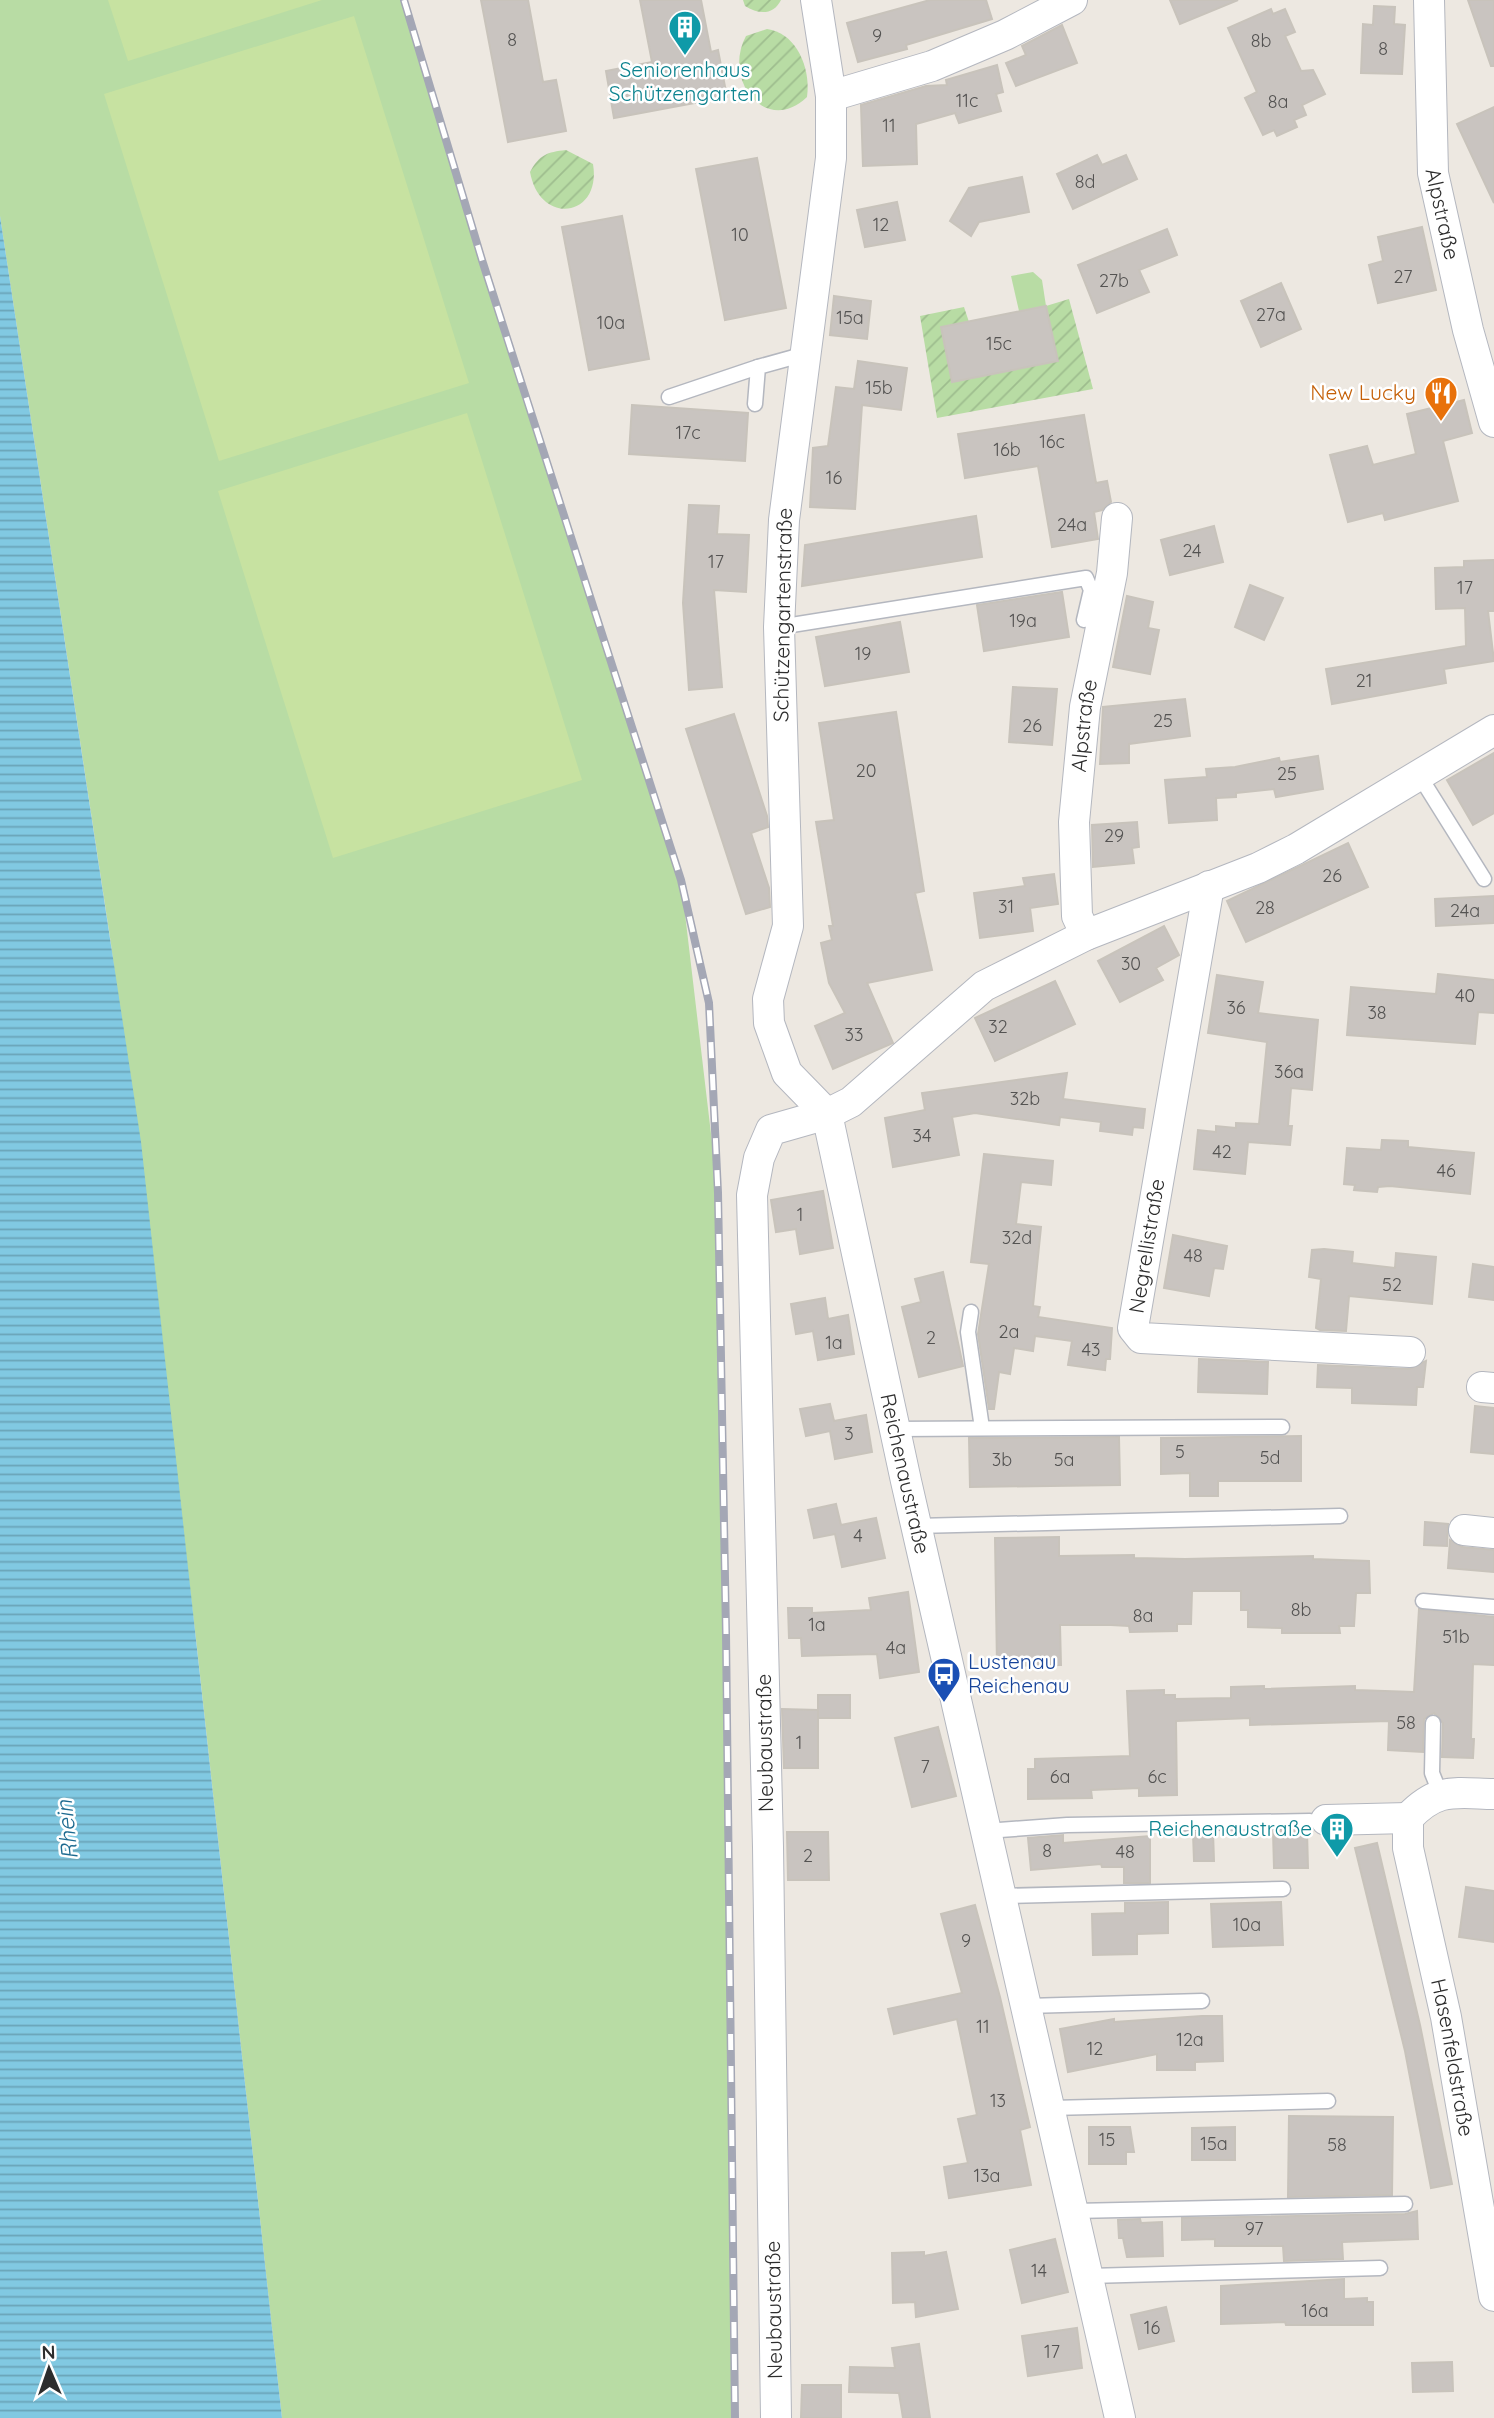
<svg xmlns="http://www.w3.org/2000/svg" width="1494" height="2418" font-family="Quicksand,sans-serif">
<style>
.grass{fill:#b8dca4}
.garden{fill:url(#garden-furrows)}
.pitch{fill:#c7e2a1}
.water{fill:url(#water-rules)}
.building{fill:#c9c4c0;stroke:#c8c3bb;stroke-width:2}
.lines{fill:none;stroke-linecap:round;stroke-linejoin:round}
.service-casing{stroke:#b4b7bf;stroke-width:17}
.minor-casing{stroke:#b4b7bf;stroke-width:32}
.service{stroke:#fff;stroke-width:14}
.minor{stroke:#fff;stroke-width:30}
.rail-casing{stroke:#a4a7b5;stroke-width:8}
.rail{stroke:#fff;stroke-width:5;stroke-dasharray:16;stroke-linecap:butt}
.labels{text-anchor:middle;stroke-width:5;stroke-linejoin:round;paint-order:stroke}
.number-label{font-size:18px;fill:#545352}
.culture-label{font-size:21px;fill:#0d838f;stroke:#fff}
.street-label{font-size:21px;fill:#2d2d2d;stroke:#fff}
.food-label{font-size:21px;fill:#c56008;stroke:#fff;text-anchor:end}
.transit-label{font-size:21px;fill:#164399;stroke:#fff;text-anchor:start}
.water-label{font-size:23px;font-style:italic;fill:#1d6a90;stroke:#fff}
</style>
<defs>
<pattern id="garden-furrows" width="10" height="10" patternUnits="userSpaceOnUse" patternTransform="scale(1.75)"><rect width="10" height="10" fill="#b8dca4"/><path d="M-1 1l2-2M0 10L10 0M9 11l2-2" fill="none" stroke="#9ebd8e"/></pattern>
<pattern id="water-rules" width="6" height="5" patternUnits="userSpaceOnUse" patternTransform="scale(1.75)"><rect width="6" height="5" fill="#81c9e2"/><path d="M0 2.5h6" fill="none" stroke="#6aa4b8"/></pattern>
</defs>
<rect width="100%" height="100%" fill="#ede8e1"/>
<!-- grass -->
<g class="grass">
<path d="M0,0H401L681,880L718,1193L735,2418H282L196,1639L111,944L0,216Z"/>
<path d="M1033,272L1042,280L1046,306L1019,311L1011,276Z"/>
</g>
<!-- garden -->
<g class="garden">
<path d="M743,0H781C773,16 758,14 745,6Z"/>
<path d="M767,29C797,33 811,69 807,97C766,136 722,80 746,36Z"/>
<path d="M566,150L593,164C602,217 540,227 530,172C539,155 547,152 566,150Z"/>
<path d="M1069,299L1093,389L937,418L920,316L964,307L969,322L941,327L952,382L1057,361L1046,306Z"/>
</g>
<!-- pitch -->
<g class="pitch">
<path d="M108,0H322L128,61Z"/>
<path d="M354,16L469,383L219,461L104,94Z"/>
<path d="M467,413L582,780L333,858L218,491Z"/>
</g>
<!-- water -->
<path class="water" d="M0,216L141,1142L282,2418H0Z"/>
<!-- building -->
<g class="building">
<path d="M481,0H528L543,82L556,80L566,131L508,142Z"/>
<path d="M640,0H701L711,52L718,50L727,97L614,118L606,71L652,62Z"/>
<path d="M930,0H986L992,19L906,45L907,49L858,62L847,23Z"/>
<path d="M1170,0H1238L1180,24Z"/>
<path d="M1468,0H1494V66H1491Z"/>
<path d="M1374,6L1395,7L1394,24L1405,25L1402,74L1361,73L1363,24L1373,25Z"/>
<path d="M1271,9L1273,14L1285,9L1295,32L1285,36L1301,71L1313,70L1325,94L1302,105L1306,115L1294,120L1297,127L1277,136L1274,130L1263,135L1245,98L1257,92L1228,28Z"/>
<path d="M1062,25L1077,63L1016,86L1006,63L1026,55L1022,46Z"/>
<path d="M997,65L1003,92L996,94L1001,111L959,123L955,113L916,124L917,164L863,166L861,105L926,86L947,85L946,80Z"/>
<path d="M1494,107V203L1457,124Z"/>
<path d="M1097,155L1102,165L1126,155L1137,179L1073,209L1057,174Z"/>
<path d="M757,158L786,308L725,320L696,169Z"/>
<path d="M1022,177L1029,212L979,222L971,236L950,221L969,188Z"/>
<path d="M897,202L905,240L865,247L857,210Z"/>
<path d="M622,216L649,359L589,370L562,227Z"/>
<path d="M1422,227L1436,290L1378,303L1369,265L1383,261L1378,237Z"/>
<path d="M1167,229L1177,255L1139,270L1149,292L1097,313L1078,265Z"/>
<path d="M1281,283L1301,329L1261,347L1241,301Z"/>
<path d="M834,296L871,301L867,339L830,335Z"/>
<path d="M1046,306L1058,361L952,382L941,327Z"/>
<path d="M858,361L907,368L901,410L862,405L855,509L810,507L813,448L828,446L836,387L854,389Z"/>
<path d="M1464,400L1472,433L1443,441L1458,501L1385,520L1383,513L1348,522L1330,455L1367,446L1373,465L1416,454L1407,414Z"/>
<path d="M632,405L748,413L745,461L629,454Z"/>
<path d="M1084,415L1096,483L1107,481L1111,502L1102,510L1094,512L1098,539L1052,547L1038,466L965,478L958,434Z"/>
<path d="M689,505L719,506L717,534L749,535L746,592L714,590L722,687L689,690L683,603Z"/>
<path d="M976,516L982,557L802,586L805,545Z"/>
<path d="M1214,526L1223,562L1170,575L1161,540Z"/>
<path d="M1494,560V611H1488L1494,661L1444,669L1446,683L1332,704L1326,669L1466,646L1465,608L1436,609L1435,568L1464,567V561Z"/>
<path d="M1250,585L1283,598L1264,640L1235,627Z"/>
<path d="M1062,592L1069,637L984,651L977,605Z"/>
<path d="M1127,596L1153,602L1148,628L1159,630L1150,674L1113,667Z"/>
<path d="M900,622L909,672L825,686L816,637Z"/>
<path d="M1013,687L1057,689L1052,745L1009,742Z"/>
<path d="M1185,699L1190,736L1129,744V763L1100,764L1103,707Z"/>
<path d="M896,712L924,891L915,893L932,970L867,983L893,1043L833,1069L815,1026L845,1013L829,983L821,943L832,940L829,926H833L816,822L834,820L819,723Z"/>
<path d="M734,714L767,816L768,827L751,833L769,888L770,907L746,914L686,729Z"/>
<path d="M1494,753V813L1473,825L1447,780Z"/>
<path d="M1318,756L1323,789L1276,797L1274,789L1236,793V797L1216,798L1217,820L1169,823L1165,780L1207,777L1206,769L1235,767L1279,758L1280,762Z"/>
<path d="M1137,822L1139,847L1132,848L1134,863L1093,867L1092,825Z"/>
<path d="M1348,843L1368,887L1246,942L1227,901Z"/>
<path d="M1054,874L1058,904L1030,908L1033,931L980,938L974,893L1025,886L1023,878Z"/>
<path d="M1494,896V923L1436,926L1435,899Z"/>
<path d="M1164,926L1179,955L1156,968L1163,980L1120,1002L1098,961Z"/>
<path d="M1438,974L1494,980V1013L1478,1012L1475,1044L1347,1035L1351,987L1436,994Z"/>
<path d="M1217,975L1263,982L1258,1013L1318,1020L1312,1090L1291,1088L1288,1126H1292L1290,1145L1248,1142L1245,1174L1194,1169L1198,1130L1216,1132V1126L1236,1128V1123L1259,1124L1267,1042L1208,1033Z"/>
<path d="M1055,981L1075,1024L995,1061L975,1018Z"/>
<path d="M1067,1073L1063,1099L1145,1109L1143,1128L1133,1127L1132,1135L1100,1131L1101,1122L1060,1117L1059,1125L975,1113L952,1117L959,1155L893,1167L885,1118L925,1110L922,1093Z"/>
<path d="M1382,1140L1408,1141V1147L1474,1153L1470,1194L1390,1186L1378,1187L1377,1192L1354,1190L1355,1185L1344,1184L1347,1148L1381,1150Z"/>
<path d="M984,1154L1053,1161L1051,1185L1021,1182L1016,1224L1041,1227L1033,1306L1040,1307L1038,1317L1112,1328L1110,1359H1106L1105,1370L1068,1365L1072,1341L1035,1336L1033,1351L1014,1348L1010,1374L999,1372L994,1409H989L978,1334L989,1264L971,1262Z"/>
<path d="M823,1191L833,1248L800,1254L796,1229L776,1232L771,1200Z"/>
<path d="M1173,1235L1227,1246L1223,1269L1214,1268L1209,1296L1164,1288Z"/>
<path d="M1324,1249L1353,1252L1352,1263L1395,1268L1396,1253L1436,1257L1432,1304L1349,1296L1346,1331L1320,1330L1316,1328L1321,1279L1309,1277L1312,1250Z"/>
<path d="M1473,1264L1494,1267V1300L1469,1297Z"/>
<path d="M943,1272L963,1366L919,1377L902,1307L921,1302L915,1279Z"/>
<path d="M825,1298L828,1319L848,1315L854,1354L818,1360L813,1331L796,1334L791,1304Z"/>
<path d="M1199,1359L1268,1362L1267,1394L1198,1392Z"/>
<path d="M1426,1361L1423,1387H1417L1416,1405L1352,1403V1388L1317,1387L1318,1365L1409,1369Z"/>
<path d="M830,1404L834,1421L866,1415L872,1452L835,1459L830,1431L806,1436L800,1409Z"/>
<path d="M1475,1406L1494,1408V1454L1471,1452Z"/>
<path d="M1301,1436V1481H1218V1496H1190V1473L1161,1474V1438Z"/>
<path d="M1119,1437L1120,1485L970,1487L969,1438Z"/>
<path d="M836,1504L841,1525L876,1518L885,1558L842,1567L835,1534L814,1538L808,1510Z"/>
<path d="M1425,1522L1448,1524L1447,1546L1424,1545Z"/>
<path d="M1059,1537V1556L1134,1555V1558L1185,1559L1313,1556V1559L1369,1561L1370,1593H1356L1354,1626H1339L1340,1633H1282V1628L1248,1627V1610H1241V1591H1192L1191,1624H1177V1631L1130,1632L1129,1626L1111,1625H1060L1061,1665L997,1666L995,1538Z"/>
<path d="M1450,1540L1462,1547L1494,1550V1572L1448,1568Z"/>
<path d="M908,1592L919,1672L880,1678L877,1654L802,1656L801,1638H789L788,1608H812V1613L871,1610L869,1598Z"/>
<path d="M1419,1609L1494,1617V1665L1473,1664L1471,1739H1474L1473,1758L1442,1757L1443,1723L1434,1713L1424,1719L1423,1752L1388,1750L1389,1721L1250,1725V1718L1176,1721L1177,1795L1139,1796V1788L1091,1790L1092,1798L1028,1799V1769H1035V1759L1130,1756L1127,1691L1164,1690V1695H1175V1699L1231,1698V1687L1264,1686V1689L1355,1686V1690L1414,1692Z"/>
<rect x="818" y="1695" width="32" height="23"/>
<path d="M782,1709L818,1710V1768H784Z"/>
<path d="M938,1727L956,1796L912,1807L895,1738Z"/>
<path d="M1273,1831H1307L1308,1868H1274Z"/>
<path d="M787,1832H828L829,1880H788Z"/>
<path d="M1213,1832L1214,1861H1194L1193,1833Z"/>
<path d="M1063,1835V1843L1150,1836V1883H1124V1867H1102L1101,1864L1031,1870L1028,1838Z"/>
<path d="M1377,1843L1420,2025L1452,2184L1431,2188L1405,2051L1355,1848Z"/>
<path d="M1466,1887L1494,1891V1942L1459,1937Z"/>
<path d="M1168,1902V1933L1137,1934V1954L1093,1955L1092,1914L1125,1913V1903Z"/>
<path d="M1281,1902L1283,1945L1213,1947L1211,1904Z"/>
<path d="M975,1905L1000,1997L1030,2127L1020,2130L1031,2185L949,2198L944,2167L968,2163L958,2119L977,2115L957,2019L894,2034L888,2009L962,1993L941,1914Z"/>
<path d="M1202,2016H1222L1223,2061L1195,2062V2070H1157V2054L1068,2072L1060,2029L1114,2019V2022Z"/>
<path d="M1289,2116L1393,2117L1392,2195L1288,2197Z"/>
<path d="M1089,2127H1130L1134,2152H1126V2164H1089Z"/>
<path d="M1235,2127V2160H1192V2128Z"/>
<path d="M1417,2211L1418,2239L1342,2242L1343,2259L1284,2261L1283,2246H1215V2239L1182,2240V2218L1405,2214Z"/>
<path d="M1140,2219L1141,2223L1162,2222L1163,2256L1127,2257L1123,2238H1119L1118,2220Z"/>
<path d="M1055,2239L1068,2292L1022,2303L1010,2250Z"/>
<path d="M924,2252V2256L946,2252L958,2309L916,2317L915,2302L893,2303L892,2253Z"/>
<path d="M1344,2279V2299L1367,2298V2302H1373V2325H1286L1285,2322L1221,2324V2286Z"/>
<path d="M1166,2307L1174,2341L1139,2349L1131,2315Z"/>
<path d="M1077,2328L1082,2368L1028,2376L1022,2336Z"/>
<path d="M919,2344L930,2418H903L899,2393L849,2392L850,2367L895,2368L892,2348Z"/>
<path d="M1452,2362L1453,2391L1413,2392L1412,2363Z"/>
<path d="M802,2385H841V2418H801Z"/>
</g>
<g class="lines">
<defs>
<g id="service">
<path d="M669,397L758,367"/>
<path d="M755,404L758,367L805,354"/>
<path d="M779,627L1086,578L1091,590L1084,620"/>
<path d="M1419,775L1484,879"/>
<path d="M971,1312L968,1332L982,1428"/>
<path d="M895,1429L1282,1427"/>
<path d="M916,1526L1340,1516"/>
<path d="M1423,1601L1494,1607"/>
<path d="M1433,1723L1432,1773L1440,1793"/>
<path d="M986,1831L1067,1825L1310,1821"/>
<path d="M1001,1896L1283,1889"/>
<path d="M1027,2006L1202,2001"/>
<path d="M1051,2108L1328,2101"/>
<path d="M1074,2211L1405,2204"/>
<path d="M1089,2276L1380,2268"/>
</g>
<g id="minor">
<path d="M816,0L831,96V158L784,520L779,627L788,926L768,999L769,1023L787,1073L827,1114"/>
<path id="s1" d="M1429,0L1433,173L1468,330L1494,422"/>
<path d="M831,96L932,66L1005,35L1072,0"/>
<path d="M1209,886L1133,1328L1141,1338L1410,1352"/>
<path id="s2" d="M1086,935L1077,916L1074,822L1085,707L1112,573L1117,518"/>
<path id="s3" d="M827,1114L906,1481L1120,2418"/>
<path d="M1482,1387L1494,1388"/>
<path d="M1464,1530L1494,1533"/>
<path id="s4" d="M1494,1794C1454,1793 1437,1787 1408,1818V1848L1446,2017L1494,2296"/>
<path d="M1326,1820L1408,1818"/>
<path d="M776,2418L768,1847L752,1195L759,1158L771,1130L827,1114L851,1102L984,986L1086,935L1258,868L1296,849L1494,730"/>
</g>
</defs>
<!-- service casing -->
<use href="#service" class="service-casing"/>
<!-- minor casing -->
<use href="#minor" class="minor-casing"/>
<!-- service -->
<use href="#service" class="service"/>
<!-- minor -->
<use href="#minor" class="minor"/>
<defs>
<path id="rail" d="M404,0L482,260L681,880L709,1003L718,1193L726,1633L735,2418"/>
</defs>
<!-- rail casing -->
<use href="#rail" class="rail-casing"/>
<!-- rail -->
<use href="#rail" class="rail"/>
</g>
<!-- icons -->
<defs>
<symbol id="building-pin" viewBox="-11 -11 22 30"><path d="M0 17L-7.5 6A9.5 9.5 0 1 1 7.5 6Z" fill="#0f9aa8" stroke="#fff"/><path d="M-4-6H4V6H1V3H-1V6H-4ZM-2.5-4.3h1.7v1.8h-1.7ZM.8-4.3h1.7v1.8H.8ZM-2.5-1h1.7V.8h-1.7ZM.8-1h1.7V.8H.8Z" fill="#fff"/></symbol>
<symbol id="restaurant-pin" viewBox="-11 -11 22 30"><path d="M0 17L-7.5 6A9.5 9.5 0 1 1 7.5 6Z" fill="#e8710a" stroke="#fff"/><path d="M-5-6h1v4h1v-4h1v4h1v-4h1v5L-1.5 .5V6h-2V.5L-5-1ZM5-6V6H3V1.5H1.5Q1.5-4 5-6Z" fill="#fff"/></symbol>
<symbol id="bus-pin" viewBox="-11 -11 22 30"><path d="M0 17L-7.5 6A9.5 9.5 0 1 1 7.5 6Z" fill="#1a4fb4" stroke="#fff"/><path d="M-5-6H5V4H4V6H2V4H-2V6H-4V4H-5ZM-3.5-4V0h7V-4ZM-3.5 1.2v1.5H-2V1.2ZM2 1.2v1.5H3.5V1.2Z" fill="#fff"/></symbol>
</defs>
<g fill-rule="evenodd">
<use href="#building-pin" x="666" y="8" width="38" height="52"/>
<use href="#restaurant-pin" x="1422" y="374" width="38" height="52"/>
<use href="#bus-pin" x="925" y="1655" width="38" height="52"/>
<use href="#building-pin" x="1318" y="1810" width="38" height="52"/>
</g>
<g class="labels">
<!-- number labels -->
<g class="number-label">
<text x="877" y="42">9</text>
<text x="512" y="46">8</text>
<text x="1261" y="47">8b</text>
<text x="1383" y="55">8</text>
<text x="967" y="107">11c</text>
<text x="1278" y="108">8a</text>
<text x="889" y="132">11</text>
<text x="1085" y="188">8d</text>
<text x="881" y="231">12</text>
<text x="740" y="241">10</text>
<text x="1403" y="283">27</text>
<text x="1114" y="287">27b</text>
<text x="1271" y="321">27a</text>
<text x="850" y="324">15a</text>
<text x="611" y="329">10a</text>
<text x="999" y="350">15c</text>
<text x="879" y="394">15b</text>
<text x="688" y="439">17c</text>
<text x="1052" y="448">16c</text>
<text x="1007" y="456">16b</text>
<text x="834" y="484">16</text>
<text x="1072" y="531">24a</text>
<text x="1192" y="557">24</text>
<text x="716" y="568">17</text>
<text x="1465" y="594">17</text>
<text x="1023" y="627">19a</text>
<text x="863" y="660">19</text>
<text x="1364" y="687">21</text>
<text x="1163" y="727">25</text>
<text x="1032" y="732">26</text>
<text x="866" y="777">20</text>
<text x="1287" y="780">25</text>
<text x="1114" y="842">29</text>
<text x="1332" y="882">26</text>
<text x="1006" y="913">31</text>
<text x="1265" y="914">28</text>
<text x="1465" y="917">24a</text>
<text x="1131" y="970">30</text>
<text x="1465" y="1002">40</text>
<text x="1236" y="1014">36</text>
<text x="1377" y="1019">38</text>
<text x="998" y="1033">32</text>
<text x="854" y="1041">33</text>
<text x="1289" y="1078">36a</text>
<text x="1025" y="1105">32b</text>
<text x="922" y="1142">34</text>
<text x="1222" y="1158">42</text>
<text x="1446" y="1177">46</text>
<text x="800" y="1221">1</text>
<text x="1017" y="1244">32d</text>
<text x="1193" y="1262">48</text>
<text x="1392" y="1291">52</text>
<text x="1009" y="1338">2a</text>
<text x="931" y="1344">2</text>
<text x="834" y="1349">1a</text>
<text x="1091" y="1356">43</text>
<text x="849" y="1440">3</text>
<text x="1180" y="1458">5</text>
<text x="1270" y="1464">5d</text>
<text x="1002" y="1466">3b</text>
<text x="1064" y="1466">5a</text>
<text x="858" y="1542">4</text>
<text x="1301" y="1616">8b</text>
<text x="1143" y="1622">8a</text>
<text x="817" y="1631">1a</text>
<text x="1456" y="1643">51b</text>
<text x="896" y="1654">4a</text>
<text x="1406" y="1729">58</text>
<text x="799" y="1749">1</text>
<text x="925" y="1773">7</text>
<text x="1060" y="1783">6a</text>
<text x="1157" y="1783">6c</text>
<text x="1047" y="1857">8</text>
<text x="1125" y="1858">48</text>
<text x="808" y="1862">2</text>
<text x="1247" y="1931">10a</text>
<text x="966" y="1947">9</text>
<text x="983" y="2033">11</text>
<text x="1190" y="2046">12a</text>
<text x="1095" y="2055">12</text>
<text x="998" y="2107">13</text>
<text x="1107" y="2146">15</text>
<text x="1214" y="2150">15a</text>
<text x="1337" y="2151">58</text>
<text x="987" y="2182">13a</text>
<text x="1254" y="2235">97</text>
<text x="1039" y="2277">14</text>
<text x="1315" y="2317">16a</text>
<text x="1152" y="2334">16</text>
<text x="1052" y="2358">17</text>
</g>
<!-- culture labels -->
<g class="culture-label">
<text x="685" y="77">Seniorenhaus<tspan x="685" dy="24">Schützengarten</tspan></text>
<text x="1312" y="1836" text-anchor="end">Reichenaustraße</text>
</g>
<!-- street labels -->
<g class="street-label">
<text dy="7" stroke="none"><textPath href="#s1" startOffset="215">Alpstraße</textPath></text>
<text transform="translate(783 615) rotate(-89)" y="7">Schützengartenstraße</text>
<text dy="7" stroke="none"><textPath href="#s2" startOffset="212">Alpstraße</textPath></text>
<text transform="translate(1147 1246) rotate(-81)" y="7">Negrellistraße</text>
<text dy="7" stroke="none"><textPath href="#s3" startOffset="368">Reichenaustraße</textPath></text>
<text transform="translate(765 1743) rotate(-91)" y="7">Neubaustraße</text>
<text dy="7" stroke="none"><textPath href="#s4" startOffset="338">Hasenfeldstraße</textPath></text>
<text transform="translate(774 2310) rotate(-91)" y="7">Neubaustraße</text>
</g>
<!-- food labels -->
<g class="food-label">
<text x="1416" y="400">New Lucky</text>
</g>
<!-- transit labels -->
<g class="transit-label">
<text x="968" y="1669">Lustenau<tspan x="968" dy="24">Reichenau</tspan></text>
</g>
<!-- water labels -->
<g class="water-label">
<text transform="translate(67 1830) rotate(-96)" y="8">Rhein</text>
</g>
</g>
<!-- north arrow -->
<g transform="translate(49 2369) rotate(358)" stroke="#ffffff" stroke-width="5" paint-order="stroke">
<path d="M0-5L12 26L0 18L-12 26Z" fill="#2d2d2d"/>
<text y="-10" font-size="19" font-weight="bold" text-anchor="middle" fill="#2d2d2d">N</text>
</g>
</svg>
